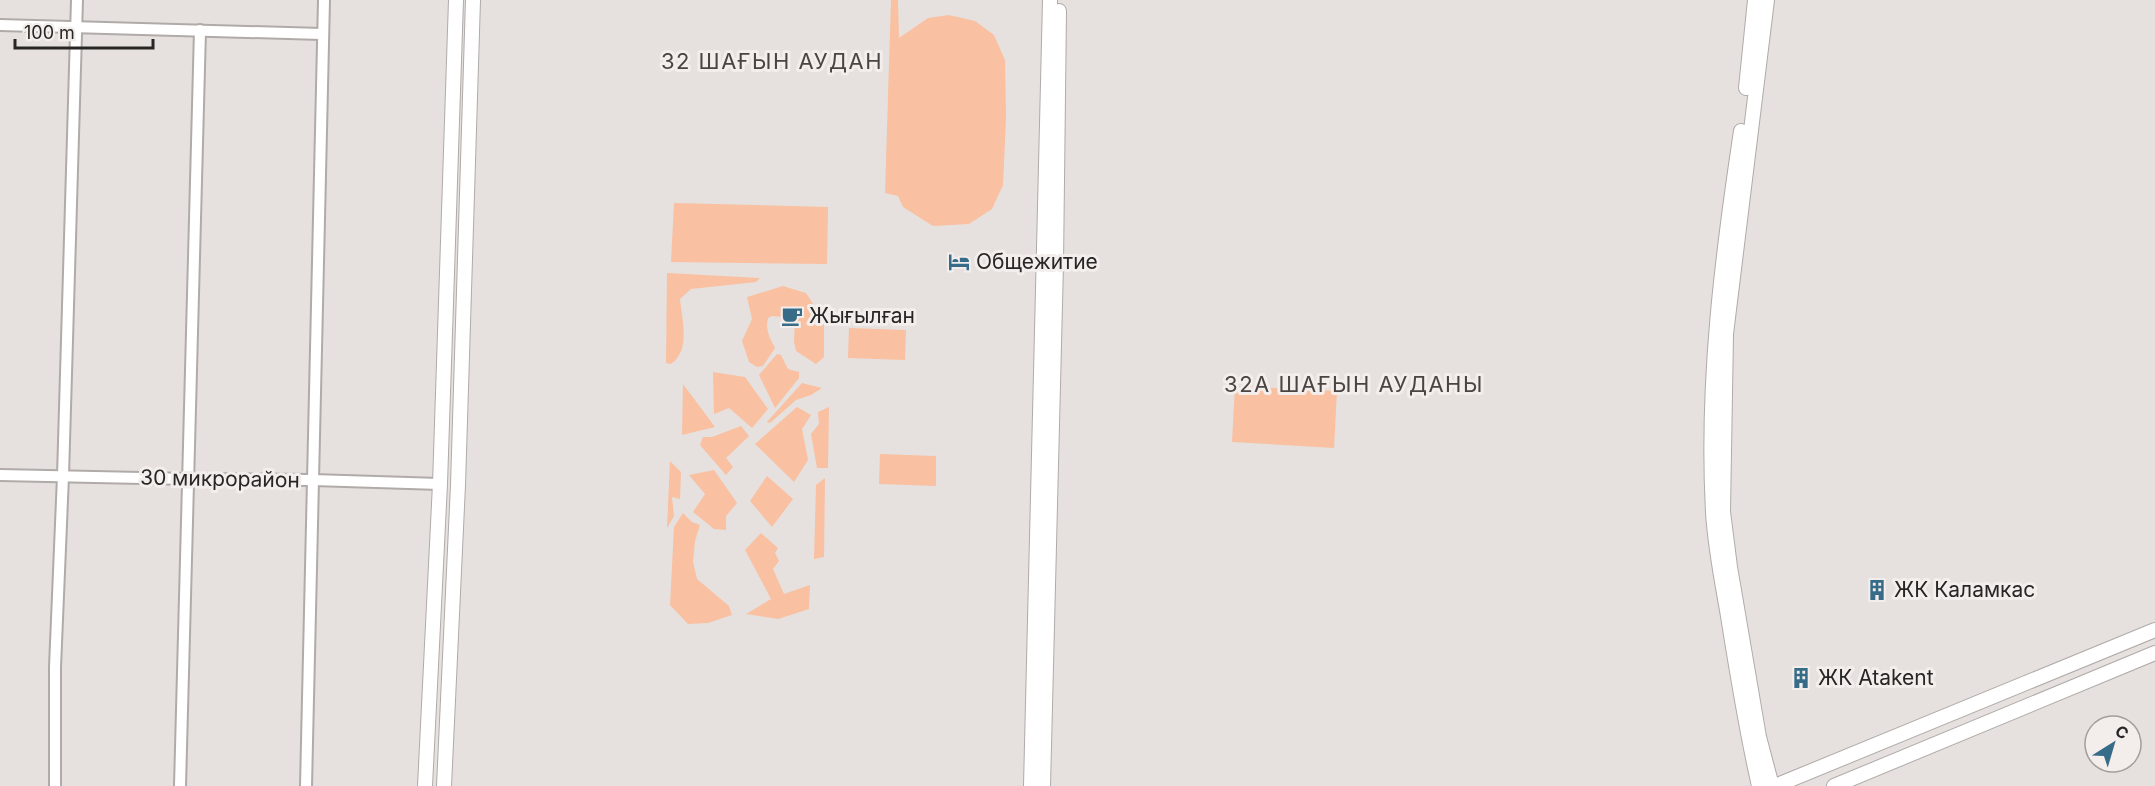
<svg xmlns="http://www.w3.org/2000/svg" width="2155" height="786" font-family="Inter,sans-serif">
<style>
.green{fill:#f9c0a1}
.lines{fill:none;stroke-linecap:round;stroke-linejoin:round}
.street-casing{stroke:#b0aba8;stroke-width:14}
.secondary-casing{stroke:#b0aba8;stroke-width:16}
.street{stroke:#fff;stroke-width:10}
.secondary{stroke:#fff;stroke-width:14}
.labels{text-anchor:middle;stroke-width:6;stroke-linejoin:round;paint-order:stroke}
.poi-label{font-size:21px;fill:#282625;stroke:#f3eeeb;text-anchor:start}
.street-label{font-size:21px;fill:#282625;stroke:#f3eeeb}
.neighbourhood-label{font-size:22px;letter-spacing:1.5px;fill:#4a4543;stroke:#f3eeeb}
</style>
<rect width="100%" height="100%" fill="#e6e1de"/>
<!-- green -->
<g class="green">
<path d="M891,0H898L899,38L928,18L949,15L975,21L994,35L1005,60L1006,118L1003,185L992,209L969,224L933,226L903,207L898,196L885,193Z"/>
<path d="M674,203L828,207L827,264L671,262Z"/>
<path d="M667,273L760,278L756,282L691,289L680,299C682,320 691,350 671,364L666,363Z"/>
<path d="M783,286L806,293L815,307L824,314V357L816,364L796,351L794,341L795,318L772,316L768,318C765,330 770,338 775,348L763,366L757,367L749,362L742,341L752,319L747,297Z"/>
<path d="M849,328L906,330L905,360L848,358Z"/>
<path d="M777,354L781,355L788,369L799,372V378L775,408L759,375Z"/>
<path d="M713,372L745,377L768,409L752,428L729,408L714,414Z"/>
<path d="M802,383L822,388L811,395L796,400L770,423L767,422Z"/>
<path d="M683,384L715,427L682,435Z"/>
<path d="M1235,386L1337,391L1334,448L1232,442Z"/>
<path d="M797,407L811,415L802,429L808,460L794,482L755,444Z"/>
<path d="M829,407L828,468H817L811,434L819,424L818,412Z"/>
<path d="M741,426L749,436L726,458L733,467L726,475L700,445L703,437H712Z"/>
<path d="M880,454L936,456V486L879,484Z"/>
<path d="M670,461L681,472L680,499L672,497L674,516L667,528Z"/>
<path d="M714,470L737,503L726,516V530L714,529L693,512L705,494L689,475Z"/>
<path d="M767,476L793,499L772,527L750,501Z"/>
<path d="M825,478L824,557L814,559L816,485Z"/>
<path d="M683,513L692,522L700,525L695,541L693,562L697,579L729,606L732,615L708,623L688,624L670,605L674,527Z"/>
<path d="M761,533L778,548L775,553L779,561L773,569L784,594L810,585L809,609L778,619L746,614L771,599L745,550Z"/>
</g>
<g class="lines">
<defs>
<g id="street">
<path d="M0,25L322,34"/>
<path d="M0,475L189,479L313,480L440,484"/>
<path d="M55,786V667L63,476L77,0"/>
<path d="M180,786L200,30"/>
<path d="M306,786L324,0"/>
</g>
<g id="secondary">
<path d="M1767,0L1726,334L1723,512L1730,567L1759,737L1772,786"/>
<path d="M1746,88L1755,0"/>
<path d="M1741,131C1722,257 1706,384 1713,512C1715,547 1722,581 1728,616C1737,673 1746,729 1759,786"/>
<path d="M425,786L440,484L456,0"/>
<path d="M444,786L458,485L473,0"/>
<path d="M1031,786L1050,0"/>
<path d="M1043,786L1056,264L1059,11"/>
<path d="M1775,786L2155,630"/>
<path d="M1834,786L2155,653"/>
</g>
</defs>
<!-- street casing -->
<use href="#street" class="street-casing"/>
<!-- secondary casing -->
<use href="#secondary" class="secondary-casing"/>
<!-- street -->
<use href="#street" class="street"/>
<!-- secondary -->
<use href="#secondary" class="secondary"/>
</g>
<!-- icons -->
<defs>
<symbol id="hotel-bare" viewBox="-9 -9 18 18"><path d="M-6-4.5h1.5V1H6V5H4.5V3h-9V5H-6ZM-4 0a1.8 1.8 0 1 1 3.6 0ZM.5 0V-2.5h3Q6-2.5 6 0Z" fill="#366c88" stroke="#f3eeeb" stroke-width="2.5" paint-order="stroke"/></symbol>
<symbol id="cafe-bare" viewBox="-9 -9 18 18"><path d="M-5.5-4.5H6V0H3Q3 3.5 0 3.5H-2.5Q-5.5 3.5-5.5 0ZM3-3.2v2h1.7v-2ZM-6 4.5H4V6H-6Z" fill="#366c88" stroke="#f3eeeb" stroke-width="2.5" paint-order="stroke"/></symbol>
<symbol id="building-bare" viewBox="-9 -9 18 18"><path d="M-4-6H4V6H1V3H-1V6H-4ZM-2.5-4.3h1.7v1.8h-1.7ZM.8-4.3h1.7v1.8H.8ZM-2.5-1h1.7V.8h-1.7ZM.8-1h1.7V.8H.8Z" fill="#366c88" stroke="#f3eeeb" stroke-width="2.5" paint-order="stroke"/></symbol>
</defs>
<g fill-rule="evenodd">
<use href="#hotel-bare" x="944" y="247" width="30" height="30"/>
<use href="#cafe-bare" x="777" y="301" width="30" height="30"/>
<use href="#building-bare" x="1862" y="575" width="30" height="30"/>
<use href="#building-bare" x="1786" y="663" width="30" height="30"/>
</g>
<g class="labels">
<!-- poi labels -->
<g class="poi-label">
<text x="976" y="269">Общежитие</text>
<text x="809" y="323">Жығылған</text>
<text x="1894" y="597">ЖК Каламкас</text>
<text x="1818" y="685">ЖК Atakent</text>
</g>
<!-- street labels -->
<g class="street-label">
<text transform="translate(220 479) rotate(1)" y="7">30 микрорайон</text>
</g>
<!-- neighbourhood labels -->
<g class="neighbourhood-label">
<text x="772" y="69">32 ШАҒЫН АУДАН</text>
<text x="1354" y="392">32А ШАҒЫН АУДАНЫ</text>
</g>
</g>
<!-- north arrow -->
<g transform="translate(2113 744) rotate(37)"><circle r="28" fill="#f3eeeb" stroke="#a29e9c" stroke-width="1.5"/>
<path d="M0-4.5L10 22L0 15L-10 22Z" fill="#366c88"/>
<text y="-9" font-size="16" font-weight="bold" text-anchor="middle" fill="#282625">С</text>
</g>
<!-- scale -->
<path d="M15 39v9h138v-9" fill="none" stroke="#282625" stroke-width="3"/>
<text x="24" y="39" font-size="18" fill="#282625" stroke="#f3eeeb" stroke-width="4.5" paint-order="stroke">100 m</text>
</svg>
